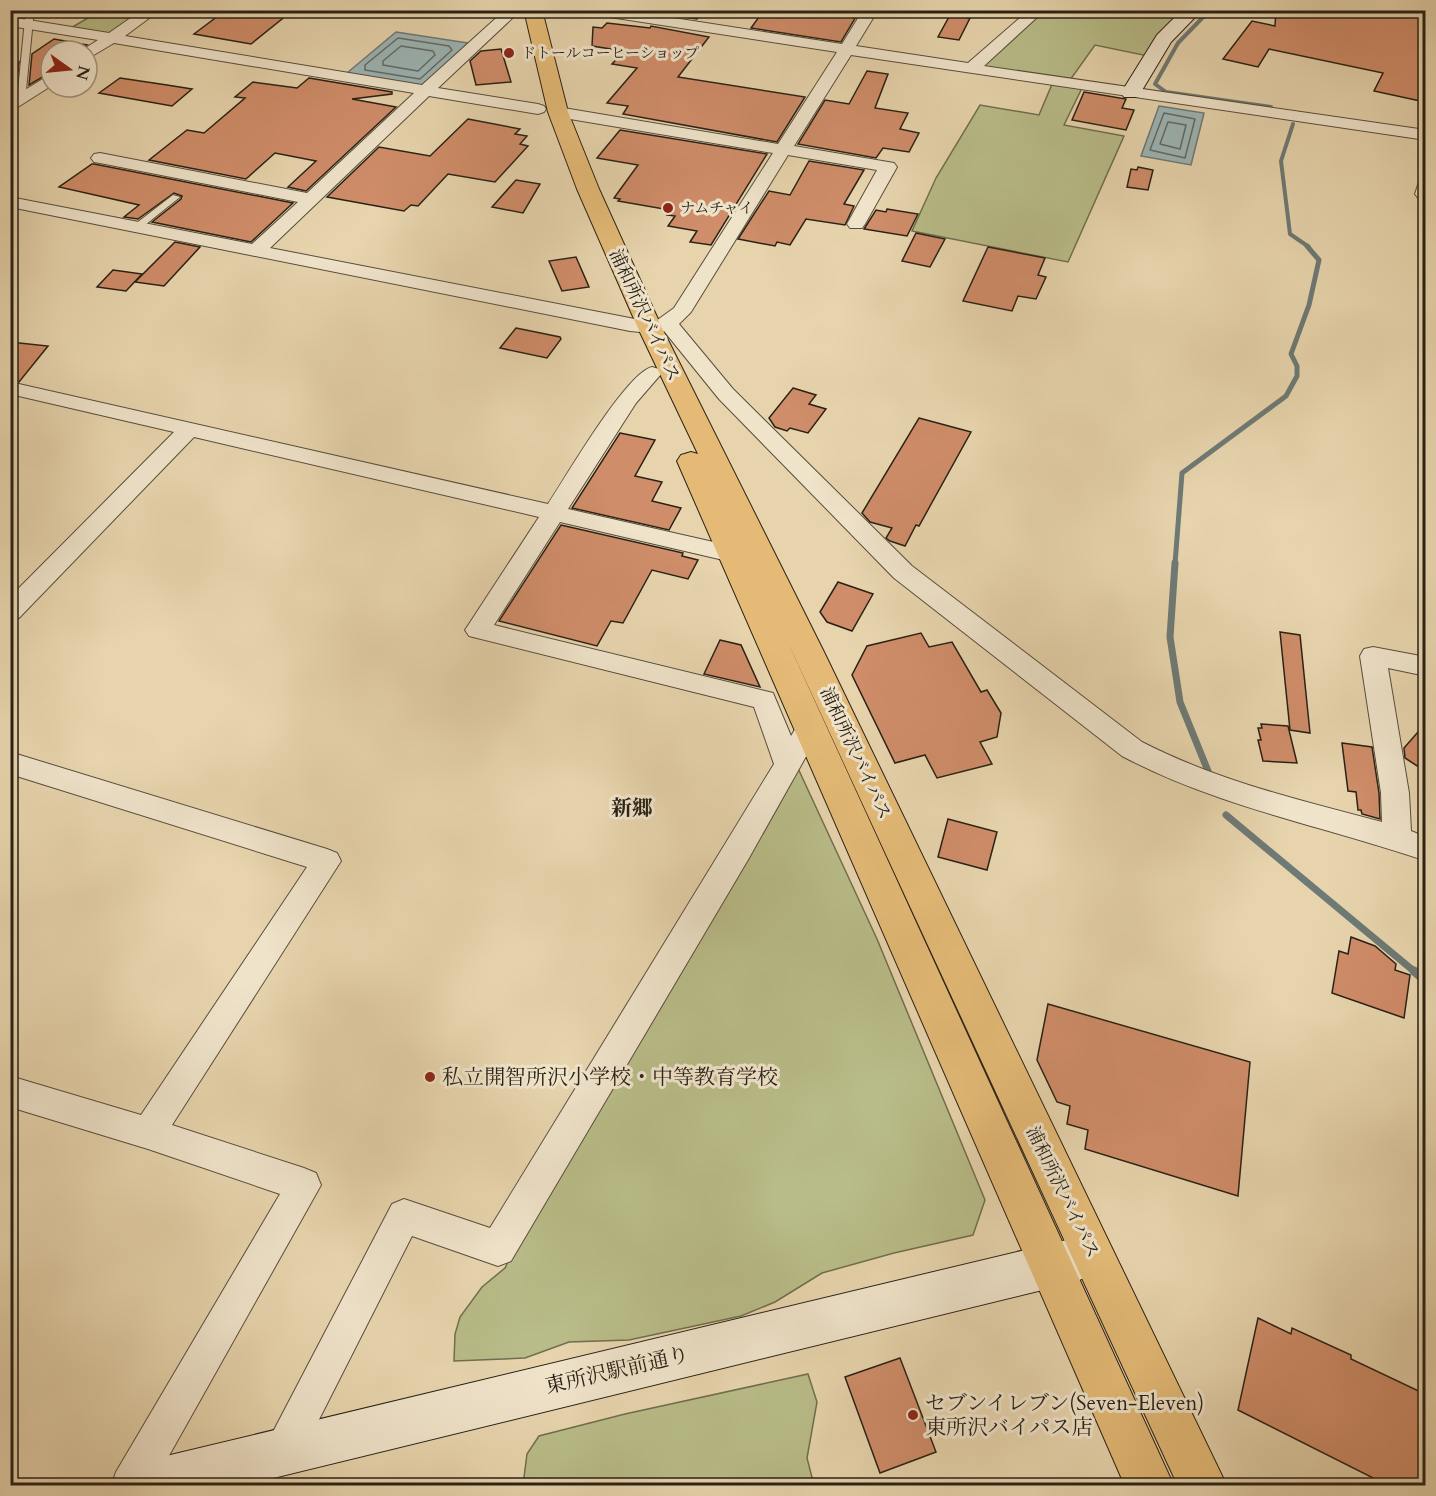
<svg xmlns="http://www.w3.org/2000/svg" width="1436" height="1496" font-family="Cardo,'Noto Serif JP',serif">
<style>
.green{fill:#b8bc88;stroke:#706e4f;stroke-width:1.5}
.water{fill:#9cb5b5;stroke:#6e7a75;stroke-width:1.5}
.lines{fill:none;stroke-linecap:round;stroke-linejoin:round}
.shore{stroke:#626b66;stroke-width:1.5}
.stream-far3{stroke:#6e7a75;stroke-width:4}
.stream-far2{stroke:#6e7a75;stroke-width:5}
.stream-far1{stroke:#6e7a75;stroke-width:7}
.stream{stroke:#6e7a75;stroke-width:9}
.building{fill:#cf8d69;stroke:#292116;stroke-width:1.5}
.lane-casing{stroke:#584e3c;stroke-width:2}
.street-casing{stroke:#584e3c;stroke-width:2}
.secondary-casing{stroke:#292116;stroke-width:2}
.highway-casing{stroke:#292116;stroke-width:2}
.lane{fill:#efe3ca;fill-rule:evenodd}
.street{fill:#efe3ca;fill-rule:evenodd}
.secondary{fill:#efe3ca;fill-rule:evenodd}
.highway{fill:#e4ba76;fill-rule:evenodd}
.poi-dot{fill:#8f2418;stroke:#efe3ca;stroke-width:2}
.labels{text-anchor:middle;stroke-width:6;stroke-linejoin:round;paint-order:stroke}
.far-poi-label{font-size:15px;fill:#292116;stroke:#efe3ca;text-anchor:start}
.street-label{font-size:18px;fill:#292116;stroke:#efe3ca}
.quarter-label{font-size:21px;font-weight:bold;fill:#292116;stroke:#efe3ca}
.near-poi-label{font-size:21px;fill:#292116;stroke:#efe3ca;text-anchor:start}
.near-street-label{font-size:21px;fill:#292116;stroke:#efe3ca}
</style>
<rect width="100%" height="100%" fill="#e7d4ad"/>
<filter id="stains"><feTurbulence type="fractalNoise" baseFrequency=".00333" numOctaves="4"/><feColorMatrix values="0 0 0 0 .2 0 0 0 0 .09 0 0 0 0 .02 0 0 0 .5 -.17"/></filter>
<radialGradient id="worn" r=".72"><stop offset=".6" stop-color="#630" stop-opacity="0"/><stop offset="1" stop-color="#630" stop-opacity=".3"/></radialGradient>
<!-- green -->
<g class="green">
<path d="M100,11H149L110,37L69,29Z"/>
<path d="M1043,11H1185L1148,56L1095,45L1070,80L1082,88L1064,125L1124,136L1068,262L912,231L936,178L980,105L1039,115L1055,77L982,66Z"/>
<path d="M796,764L877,939L985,1200L973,1235L894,1253L822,1273L775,1302L741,1316L629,1340L569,1342L525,1358L454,1361L455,1334L460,1317L482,1287L505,1268L522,1233Z"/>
<path d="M808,1374L817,1402L807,1458L814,1485H523L527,1454L539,1436L625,1414Z"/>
</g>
<!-- water -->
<g class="water">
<path d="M396,32L468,43L422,86L347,73Z"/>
<path d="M1159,106L1204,113L1191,165L1141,156Z"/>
</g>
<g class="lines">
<!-- shore -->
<g class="shore">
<path d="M398,38L449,46L452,50L420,79L365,70V65Z"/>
<path d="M401,46L433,51L435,55L418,71L383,65V61Z"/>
<path d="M1164,113L1195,119L1185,158L1150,150Z"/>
<path d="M1168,122L1186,125L1180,149L1160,144Z"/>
</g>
<!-- stream-far3 -->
<g class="stream-far3">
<path d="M1210,10L1178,43L1155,84L1166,92L1271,107"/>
<path d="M1293,124L1281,161L1290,234L1309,247"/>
</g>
<!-- stream-far2 -->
<path class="stream-far2" d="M1175,564L1182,473L1286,396L1297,376V366L1291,354L1309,305L1319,260L1307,246"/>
<!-- stream-far1 -->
<g class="stream-far1">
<path d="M1175,563L1170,637L1180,702L1210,776"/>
<path d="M1226,815L1415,972"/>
</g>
<!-- stream -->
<path class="stream" d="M1414,971L1426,981"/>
</g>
<!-- building -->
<g class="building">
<path d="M226,10H255L287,15L251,44L194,34Z"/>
<path d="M665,10H704L697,19L662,14Z"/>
<path d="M764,10H860L841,42L751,28Z"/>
<path d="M1276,10H1425V102L1374,91L1383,73L1269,49L1258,67L1223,59L1252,21L1275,26Z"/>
<path d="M950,15L970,18L959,40L938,37Z"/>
<path d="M607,23L650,28L651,26L709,37L678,77L805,97L777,142L623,114L628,106L607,103L637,68L612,64L624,51L592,46L593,27L602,28Z"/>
<path d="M54,39L87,45L79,51H51V72L29,85L32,54Z"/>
<path d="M501,49L511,82L476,85L470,61L481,51Z"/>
<path d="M19,62L15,93L10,96V67Z"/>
<path d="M867,71L888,74L875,108L908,113L900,129L919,133L909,152L883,148L876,158L798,144L825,100L849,104Z"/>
<path d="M120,78L167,85L192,89L172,106L99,93Z"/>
<path d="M309,78L392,92V94L352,99L396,107L306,191L288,187L316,161L275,153L246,179L149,160L187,130L204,133L245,98L235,97L253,82L297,88Z"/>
<path d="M1084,92L1126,99L1122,108L1134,110L1126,130L1072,120Z"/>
<path d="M468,119L520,129L515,134L527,136L520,144L528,146L495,182L448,174L418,206L411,205L404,211L327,197L379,147L430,156Z"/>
<path d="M620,130L767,154L711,245L690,242L697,231L668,226L675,216L667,215L670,210L618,201L620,199L614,198L638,165L597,158Z"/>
<path d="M809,161L864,170L844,204L854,206L845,225L806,219L790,245L777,242L775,246L738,239L769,191L790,195Z"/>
<path d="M92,164H94L293,203L251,242L152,222L181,199L182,196L174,193L138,219L124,217L139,205L59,187Z"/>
<path d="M1138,167L1153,170L1148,190L1127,187L1131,169L1137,170Z"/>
<path d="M516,180L540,184L523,213L492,207Z"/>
<path d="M887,209L918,214L907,236L864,229L876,210L886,212Z"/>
<path d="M916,233L945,239L930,267L902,261Z"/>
<path d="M175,242L200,247L164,286L135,282Z"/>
<path d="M988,247L1045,258L1038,275L1046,277L1036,299L1018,296L1012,311L963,301Z"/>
<path d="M576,257L589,287L562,291L549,261Z"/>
<path d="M113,270L142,274L126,291L97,287Z"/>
<path d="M516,328L560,337L561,339L547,358L500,348Z"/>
<path d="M10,342L48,346L19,382L10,380Z"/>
<path d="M793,388L816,395L809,404L826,409L808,433L790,428L787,431L775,427L769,418Z"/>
<path d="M919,418L971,432L919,526L916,525L905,546L890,541L886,538L892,528L870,522L862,513Z"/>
<path d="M620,433L655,440L635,476L662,482L652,501L681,508L669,530L572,508Z"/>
<path d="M561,525L683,553L682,556L698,560L688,579L652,570L623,623L611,621L597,646L499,621Z"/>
<path d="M838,582L873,594L852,631L827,622L820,612Z"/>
<path d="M1280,632L1300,635L1310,733L1290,730Z"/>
<path d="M921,633L929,647L952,642L981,692L987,690L1001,713L997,737L980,742L992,764L937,778L925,755L895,763L852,675L867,646Z"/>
<path d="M720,640L741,645L760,687L704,674Z"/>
<path d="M1261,724L1288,726L1297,763L1263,761L1258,740H1261L1258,728H1262Z"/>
<path d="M1425,724V771L1405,758L1404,748Z"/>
<path d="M1342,743L1372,747L1379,793L1380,819L1362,814L1361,810H1358L1356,792L1348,791Z"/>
<path d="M948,819L997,832L987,870L938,857Z"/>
<path d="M1351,937L1375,946L1396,964L1395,970L1410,975L1404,1018L1332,993L1339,951L1348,954Z"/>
<path d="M1048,1004L1250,1062L1238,1196L1085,1149L1088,1130L1067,1124L1070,1106L1057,1102L1037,1060Z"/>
<path d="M1258,1318L1291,1334L1292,1328L1351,1355V1359L1425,1394V1485H1387L1238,1410Z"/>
<path d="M900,1358L936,1452L880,1473L845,1377Z"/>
</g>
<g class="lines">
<defs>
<g id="lane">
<path d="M26,10H34L25,100L21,102L17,100Z"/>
<path d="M173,195L180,197L140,229H134V225Z"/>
</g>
<g id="street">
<path d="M142,10H160L125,36L422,85L505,10H521L438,88L538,104L544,106L546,109L544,112L538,114L429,96L270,248L645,321H656L674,308L773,153L558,117L552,115L550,112L552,109L558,107L778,144L837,52L590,14L583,10H622L842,44L863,10H878L856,46L968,63L1029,10H1045L984,66L1426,130V140L851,55L794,146L894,163L897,167L865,224L862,228H850L847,224L877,170L788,155L691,312L679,324L733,389L912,566L1142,742C1218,781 1299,800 1382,822L1381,793L1360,656L1364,649L1373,647L1426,657V676L1388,668L1409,793L1411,831L1426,837V861C1324,826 1218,807 1122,756L894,578L719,399L664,331L651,333L630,331L10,207V197L252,244L298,202L100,163L94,162L91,158L94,154L100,153L307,193L414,93L114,43L87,59V51H81L98,40L10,26V17L109,33Z"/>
<path d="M51,74V86L10,112V99Z"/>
<path d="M1426,178V199L1418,198L1415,194L1420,179Z"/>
<path d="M652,367L659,369L662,373L636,403L568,509L740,548L744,554L740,560L732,562L560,522L494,625L773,693L791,736L800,721L809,718L818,721L822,728L749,858L511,1261L498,1266L412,1236L296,1465L282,1470L268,1465L263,1451L392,1204L404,1199L490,1228L774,764L754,707L469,636L465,630L469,624L539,517L194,437L19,618L10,621V597L174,432L10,394V382L548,504C566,477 626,373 652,367Z"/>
<path d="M10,752L327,849L337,853L341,861L172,1125L304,1168L316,1173L321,1185L152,1486H111L116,1472L280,1194L148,1149L10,1107V1076L141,1115L307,867L10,774Z"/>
</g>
<g id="secondary">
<path d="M1182,10H1202L1171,42L1138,97H1124L1121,93L1157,35Z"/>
<path d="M1075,1238L1090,1245L1097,1260L1090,1275L1075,1282L241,1486H117L124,1469L141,1462Z"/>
</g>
<path id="highway" d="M524,10H542L568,112L599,189L662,328L824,652L1227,1486H1178L785,636L1174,1486H1125L677,461L681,455L691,452L698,454L638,328L577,189L548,112Z"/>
</defs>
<!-- lane casing -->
<use href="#lane" class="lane-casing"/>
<!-- street casing -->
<use href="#street" class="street-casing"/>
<!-- secondary casing -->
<use href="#secondary" class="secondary-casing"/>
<!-- highway casing -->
<use href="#highway" class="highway-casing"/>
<!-- lane -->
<use href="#lane" class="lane"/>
<!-- street -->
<use href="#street" class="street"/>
<!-- secondary -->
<use href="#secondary" class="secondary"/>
<!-- highway -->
<use href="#highway" class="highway"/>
</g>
<!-- markers -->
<g class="poi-dot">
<circle cx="509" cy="53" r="6"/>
<circle cx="668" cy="208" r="6"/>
<circle cx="430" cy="1077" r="6"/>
<circle cx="913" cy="1415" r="6"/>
</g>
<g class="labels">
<!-- far-poi labels -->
<g class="far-poi-label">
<text x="521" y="58">ドトールコーヒーショップ</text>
<text x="680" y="213">ナムチャイ</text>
</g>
<!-- street labels -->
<g class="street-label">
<text transform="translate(645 315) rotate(65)" y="6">浦和所沢バイパス</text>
<text transform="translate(856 753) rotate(65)" y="6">浦和所沢バイパス</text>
<text transform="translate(1063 1192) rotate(64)" y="6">浦和所沢バイパス</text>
</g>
<!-- quarter labels -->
<g class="quarter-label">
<text x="632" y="815">新郷</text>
</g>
<!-- near-poi labels -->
<g class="near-poi-label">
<text x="442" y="1084">私立開智所沢小学校・中等教育学校</text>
<text x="925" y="1410">セブンイレブン(Seven-Eleven)<tspan x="925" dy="24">東所沢バイパス店</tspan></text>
</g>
<!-- near-street labels -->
<g class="near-street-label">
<text transform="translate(617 1370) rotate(-13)" y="7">東所沢駅前通り</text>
</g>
</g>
<!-- margin -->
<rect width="1436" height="1496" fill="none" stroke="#e7d4ad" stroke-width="36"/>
<rect x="12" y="12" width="1412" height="1472" fill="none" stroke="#292116" stroke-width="3"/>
<rect x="18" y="18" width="1400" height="1460" fill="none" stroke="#292116" stroke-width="1.5"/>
<!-- north arrow -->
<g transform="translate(69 69) rotate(105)"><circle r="28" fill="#efe3ca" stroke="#a09582" stroke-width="1.5"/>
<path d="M0-4.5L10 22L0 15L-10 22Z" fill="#8f2418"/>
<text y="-9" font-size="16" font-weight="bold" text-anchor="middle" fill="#292116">N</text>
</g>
<rect width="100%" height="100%" filter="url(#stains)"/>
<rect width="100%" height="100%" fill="url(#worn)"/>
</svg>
